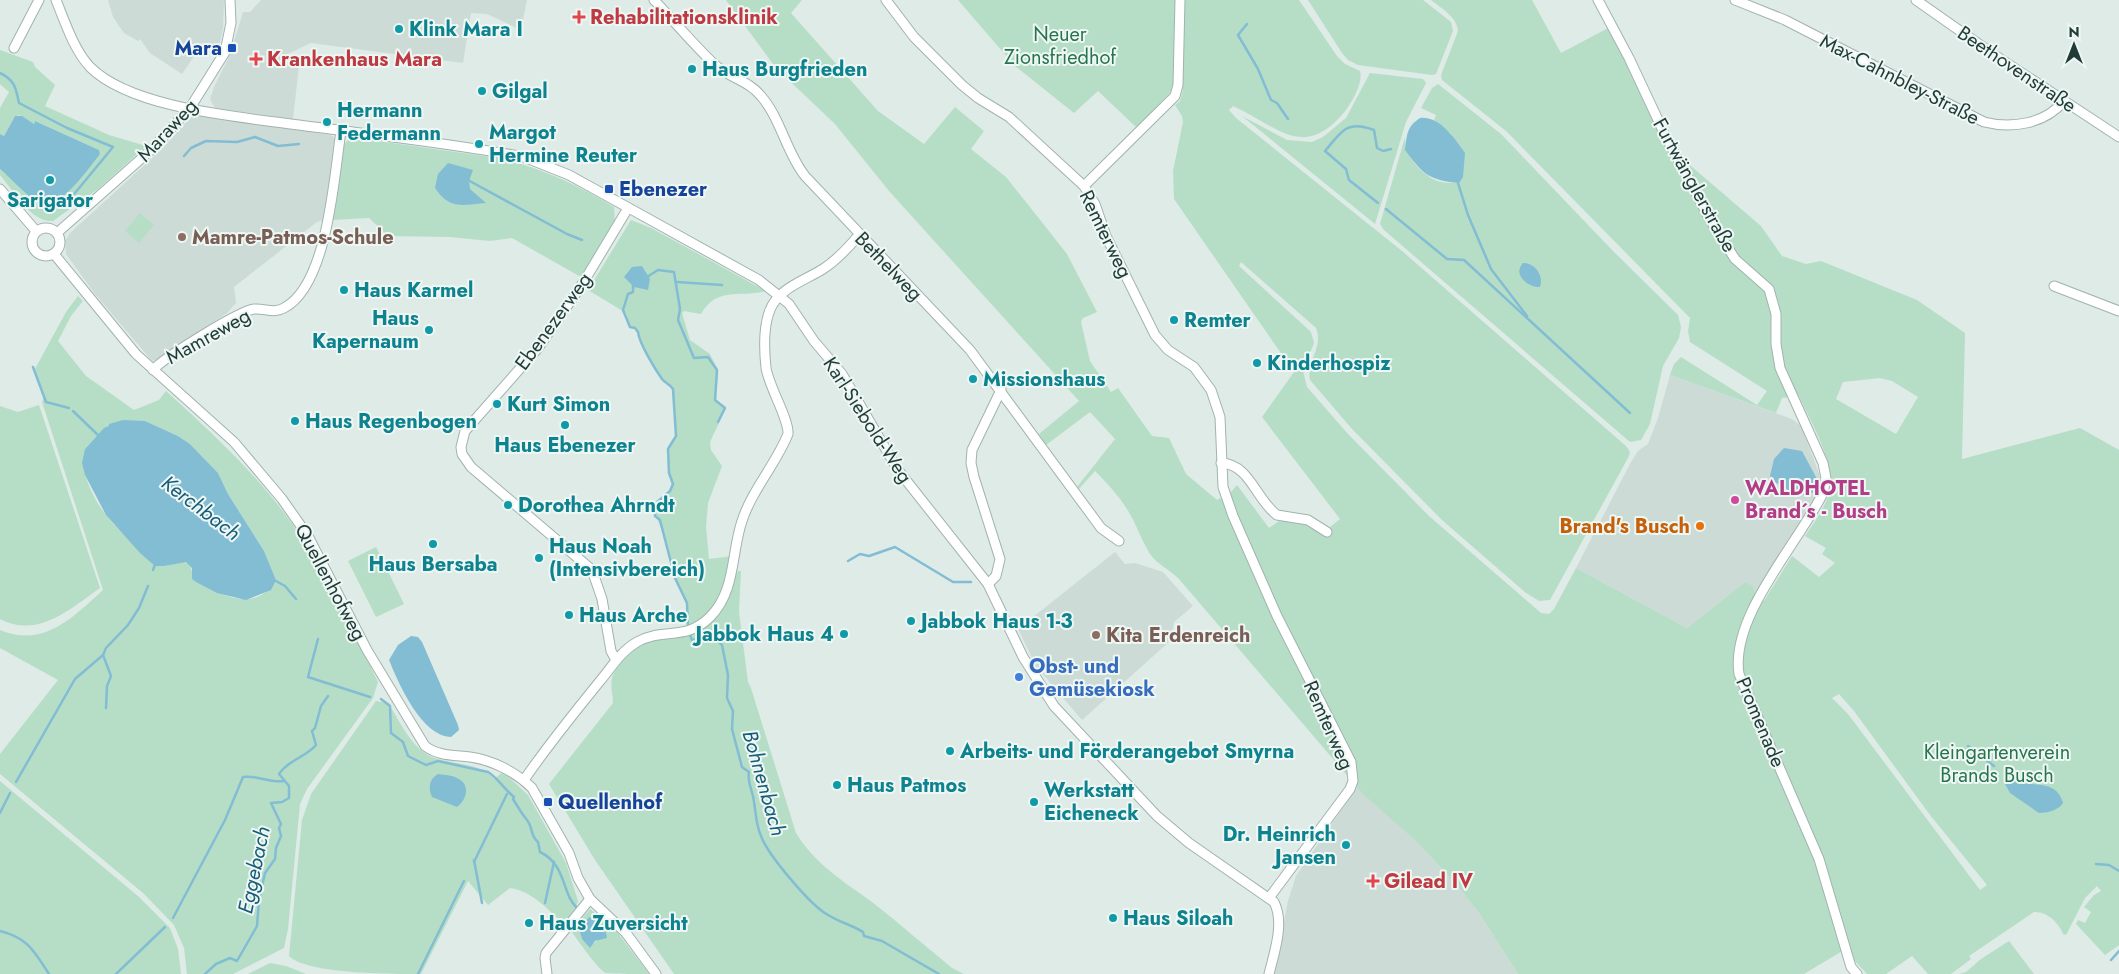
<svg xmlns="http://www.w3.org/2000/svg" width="2119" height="974" font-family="Jost,sans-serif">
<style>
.built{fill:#cddbd6}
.green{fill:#b6dec6;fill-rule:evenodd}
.water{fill:#82bdd4}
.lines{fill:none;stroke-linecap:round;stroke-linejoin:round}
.stream{stroke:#82bdd4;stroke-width:2.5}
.minor-casing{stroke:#a1b3af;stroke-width:11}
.minor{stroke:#fff;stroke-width:9}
.health-dot{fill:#e0444e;stroke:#eff7f4;stroke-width:2}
.culture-dot{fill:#0f9aa8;stroke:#eff7f4;stroke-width:2}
.transit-dot{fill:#1a4fb4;stroke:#eff7f4;stroke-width:2}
.education-dot{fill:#8d6e63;stroke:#eff7f4;stroke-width:2}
.hotel-dot{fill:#d1479c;stroke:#eff7f4;stroke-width:2}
.food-dot{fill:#e8710a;stroke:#eff7f4;stroke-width:2}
.shop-dot{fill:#3f7fe0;stroke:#eff7f4;stroke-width:2}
.labels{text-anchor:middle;stroke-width:4;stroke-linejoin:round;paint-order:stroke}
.health-label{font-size:20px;font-weight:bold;fill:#be3a42;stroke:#eff7f4;text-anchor:start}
.culture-label{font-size:20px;font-weight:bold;fill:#0d838f;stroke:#eff7f4;text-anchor:start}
.park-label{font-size:20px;fill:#27754f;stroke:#eff7f4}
.transit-label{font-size:20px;font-weight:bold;fill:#164399;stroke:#eff7f4;text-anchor:start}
.street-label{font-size:20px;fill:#1f3c38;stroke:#eff7f4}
.education-label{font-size:20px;font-weight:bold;fill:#785e54;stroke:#eff7f4;text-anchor:start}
.hotel-label{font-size:20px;font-weight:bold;fill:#b23c85;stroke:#eff7f4;text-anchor:start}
.food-label{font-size:20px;font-weight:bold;fill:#c56008;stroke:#eff7f4;text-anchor:end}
.shop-label{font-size:20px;font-weight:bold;fill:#366cbe;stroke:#eff7f4;text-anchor:start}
.water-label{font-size:21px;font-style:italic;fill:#165d7a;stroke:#eff7f4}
</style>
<rect width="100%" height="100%" fill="#deebe7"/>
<!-- built -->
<g class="built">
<path d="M108,0H224L223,29L217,53L203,43L182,74L150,53L140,39L138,41L124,33L113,17Z"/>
<path d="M261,0H527L521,30L487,14L471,13L463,63L311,43L283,56L282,64L299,66L293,119L215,108L210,99L214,87L230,55L243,12H250Z"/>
<path d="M198,114L331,135L336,139V145L324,220L317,222L234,287L236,303L227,313L162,358L152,361L95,294L66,254L65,241L70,233L162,149L191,117Z"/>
<path d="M1670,375L1792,419L1801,426L1820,476L1817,495L1756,597L1745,582L1687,628L1576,568L1631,462L1638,451L1648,444L1658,418Z"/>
<path d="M1115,552L1125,564L1135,563L1163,572L1193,606L1174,622L1170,641L1082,720L1036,666L1018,629Z"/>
<path d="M1358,786L1415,840L1457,885L1479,913L1518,974H1274L1288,901L1296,876Z"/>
</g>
<!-- green -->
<g class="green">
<path d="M726,0H802L791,13L878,111L924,144L955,107L984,131L971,149L1006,177L1067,254L1097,312L1083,318L1081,322L1090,361L1111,392L1118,388L1152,436L1169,438L1186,474L1217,500L1230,493L1237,485L1269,528L1282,519C1298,521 1311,523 1323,533L1340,519L1262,417L1294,372L1174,199L1173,171L1183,122L1182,116L1175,105L1180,101L1183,90L1184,0H1299L1337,56L1345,64L1360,71C1363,83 1353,100 1346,110C1304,162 1279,127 1233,106L1229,110L1236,118L1402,251L1626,446L1630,452L1629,456L1550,600L1539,601L1526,593L1442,520L1352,429L1310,380C1306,361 1324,347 1316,328L1241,262L1239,266L1311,332L1314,343L1303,371L1307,387L1348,434L1429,516L1541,613L1549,614L1554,609L1576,568L1687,628L1745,582L1753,586L1756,597L1764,601L1792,556L1819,577L1835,563L1822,554L1826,548L1805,536C1813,524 1822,512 1827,499C1839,467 1812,425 1799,396L1782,398L1776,413L1670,375L1674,364L1681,357L1757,405L1767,391L1690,342L1688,331L1690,318L1506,131L1442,80L1441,75L1458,31C1457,17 1442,9 1431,0H1532L1561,53L1610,27L1673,162L1678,155L1761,226L1782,256L1806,264L1821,261L1917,300L1965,333L1962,459L2080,428L2119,450V945L2105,955L2076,924L2078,920L2085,923L2091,912L2084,907L2094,895L2101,891L2097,886L2085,898L2066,935L2063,934C2059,923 2047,911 2034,912L1969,956L1971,959L1951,974H1928L1912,956L1886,974H1867L1854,960L1849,947L1804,974H1518L1479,913L1457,885L1415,840L1363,794L1179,579C1169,569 1158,565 1150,554C1141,540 1136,523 1127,509C1118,495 1107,483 1095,471L1079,489L1077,487L1115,439L1090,412L1046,445L1039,434L1079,401L889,191L835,124L776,68ZM1880,378L1892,381L1918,397L1896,434L1836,399L1843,382ZM1839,694L1854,711L1930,815L1987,885L1980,890L1848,714L1832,698Z"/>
<path d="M958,0H1176L1174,88L1137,128L1098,91L1074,113L1015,66Z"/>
<path d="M1308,0H1423L1451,22L1453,31L1436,74L1432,75L1358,65L1348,60L1342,53Z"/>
<path d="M0,50L33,62L35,67L55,85L45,106L109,135L146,146L98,189L53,221C31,223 13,190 0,175V169L39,203L58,201L100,154L99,150L35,121L34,124L19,115L13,119L4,136L0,134V108L9,92L0,84Z"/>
<path d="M1370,73L1423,79L1426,83L1406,122L1375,224L1242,116L1287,140L1312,142L1323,137L1346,118Z"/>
<path d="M1438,84L1501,134L1613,251L1678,315L1681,327L1679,338L1663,366L1650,424L1641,440L1630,442L1384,230L1380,224L1405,137C1405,155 1419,172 1435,180C1441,183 1452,183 1459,183L1451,134L1434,120L1436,115L1421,108L1432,88Z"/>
<path d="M350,137L498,158C540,167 577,185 614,207L615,222L581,277L512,238L490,241L450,237L388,236L369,218L332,220L344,145Z"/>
<path d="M140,213L154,225L139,243L125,231Z"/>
<path d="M631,220L651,228L766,291C739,298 717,286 701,314L684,311L682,313L690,340L710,354L718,370L716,400L726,408L710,442L711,450L722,466L708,503L706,527L709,559L733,556L731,568L715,609L688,629L687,603L675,578L666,542L654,510L656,503L670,491L673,484L669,473L668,449L676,436L673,389C670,384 665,383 662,379C654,368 640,344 638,332L635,328L630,327L626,313L588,290Z"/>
<path d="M78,296L83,301L71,316L58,341L86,376L134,410L159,400L166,391C211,432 258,475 293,525C327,573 352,630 378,682L373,698L307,789L300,804L288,929L284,948L233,974H187L184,948L174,925L143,893L0,774V754L58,680L0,648V630C44,648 72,618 103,590L42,402L44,397L35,369L66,312ZM145,421L178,436L190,444L218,473L228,494L264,551L276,580C255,615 219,594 192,579C194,555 178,562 164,566C131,543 98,517 86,477C83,469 85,458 85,449C109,422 109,426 145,421Z"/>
<path d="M39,405L100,588C70,609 38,639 0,619V406L18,412Z"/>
<path d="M376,547L404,604L376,617L348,561Z"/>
<path d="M738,571H741L739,612L748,682L751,688L796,833C815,864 843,881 872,902C899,923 925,946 952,968L964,974H674L595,860L549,784L613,703C613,695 610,686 612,679C613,667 639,643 652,640C664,637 678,639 690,635C710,628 730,589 738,571Z"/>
<path d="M376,701L388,703C400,721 411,748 432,757C451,765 480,762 494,779L503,772L528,795L566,863L578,901L576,907L564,924C547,909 532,891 510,888L488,905L468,881L421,974C390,974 307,974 289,956L302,820L311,794Z"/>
<path d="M0,781L139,897L170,928L178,949L181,974H0Z"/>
<path d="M590,909L614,928L649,974C639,974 614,974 606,973C598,970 578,940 571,931ZM589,917L601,938L594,943L582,939L579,929Z"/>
<path d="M2009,941L2034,974H1959L1966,972L1981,959Z"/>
<path d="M270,963L286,966L306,974H248Z"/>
</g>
<!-- water -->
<g class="water">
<path d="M15,116H22L34,124L35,121L99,150L100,154C89,168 58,213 39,203C25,195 12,179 0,169V134L4,136Z"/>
<path d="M1420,118C1440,116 1454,138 1465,153L1463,177L1459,183C1428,180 1423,174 1405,150C1407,136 1406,127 1420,118Z"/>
<path d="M448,163L473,170L469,181L470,189L486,203C462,205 450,210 435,188L438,174Z"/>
<path d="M1523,263C1535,263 1544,275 1540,287C1528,287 1512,275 1523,263Z"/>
<path d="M642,266L650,279L648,290L634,287L624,277L632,267Z"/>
<path d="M123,420L145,421L178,436L190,444L218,473L228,494L264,551L276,580L271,590L246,600L217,593L196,582L192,579V568L186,562L164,566H155L140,553L106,515L85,475L82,463L85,449L104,428L109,426V424Z"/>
<path d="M1784,448L1802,451L1817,479L1814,485L1815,491L1806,496L1790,491L1773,481L1770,476L1774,459Z"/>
<path d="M411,636L418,637L422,642L458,725L459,730L451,737C421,736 399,684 389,660L398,645Z"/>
<path d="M438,774C444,775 452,775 457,778C471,784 467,800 457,807L432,797C428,788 429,779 438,774Z"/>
<path d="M2009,779C2014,779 2018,782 2024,783C2040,786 2057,782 2063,803C2059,810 2047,813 2039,813L2010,793L2005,784Z"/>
<path d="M589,917C599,919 606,928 607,938L595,941L590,948L582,939L579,929Z"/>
</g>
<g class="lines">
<!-- stream -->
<g class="stream">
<path d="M1247,24L1238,35L1258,69L1271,100L1277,103L1288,119"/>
<path d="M0,73C15,80 16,89 19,103L67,128L113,147L70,199"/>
<path d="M184,156L191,148L206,141L237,142L255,137L278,146L299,144"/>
<path d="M466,179L567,234L582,240"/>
<path d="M1458,183L1468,215L1491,269L1527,316"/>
<path d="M1378,203L1349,180L1346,169L1325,151C1341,133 1345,119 1374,130L1377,148L1383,151L1391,149"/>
<path d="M1386,209L1447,259L1464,260L1630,413"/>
<path d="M647,277L658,270L674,272L680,309L678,320L694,358L708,357L717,370L715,400L725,408L718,422"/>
<path d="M677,282L722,285"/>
<path d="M633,285V292L628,294L623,310L630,327L635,328L638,332C639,343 655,369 662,379C665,383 670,384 673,389L676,436L668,449L669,473L673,484L670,491L656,503L655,516L660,520L675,578L687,603L688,628"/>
<path d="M33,367L46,402L69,408"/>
<path d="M73,411L99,436"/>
<path d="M848,561L860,554L869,556L895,547L953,582H971"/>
<path d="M153,570L156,562"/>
<path d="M274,580L285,586L296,599"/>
<path d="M690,635L692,640L700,639"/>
<path d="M318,639L308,677L370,697"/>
<path d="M709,639H716L722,645L728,675L727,698L733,711L732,729L742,767L749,772C747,783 753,791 754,802C756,814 756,825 761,836C768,855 810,905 828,915C839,922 852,925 863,932L864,936L882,941L939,974"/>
<path d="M103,655L111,676L107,686L106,708"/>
<path d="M381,699L390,706L391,733L403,742L408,756L426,765L438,761L488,772C498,778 504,789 514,797L513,799C518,807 522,814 527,820C533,827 530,836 538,842L540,852C567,865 561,893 577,908"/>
<path d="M1968,746L1994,766"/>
<path d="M16,782L75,679L103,655L106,648L128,625L139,608L148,586"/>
<path d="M0,813L10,793"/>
<path d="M474,860L482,903"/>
<path d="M474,862L507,794"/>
<path d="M2096,864L2109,865L2119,871"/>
<path d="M545,903L554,862"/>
<path d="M173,918L225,820L243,777C257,775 269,783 284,781"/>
<path d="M0,931C28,938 34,951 49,974"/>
<path d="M2111,960L2119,951"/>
<path d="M116,974L165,927"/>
<path d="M205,974L216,964L230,958L237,961L257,926L259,900L265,873L275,859L276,848L281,836L279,828L281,824L271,803L282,802L289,798V786L279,774C288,760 306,757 316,745L312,731L315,728L321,706L328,696"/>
<path d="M418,974L464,881"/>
</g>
<defs>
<g id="minor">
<path d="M56,0C65,22 74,50 90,67C132,109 242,117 299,125C374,135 450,143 524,157L569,175L647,218L759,280L789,304L814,341L842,374L898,470L988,584L1023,657L1054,706L1157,816L1189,843L1274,902C1285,923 1274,953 1269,974"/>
<path d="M654,0C674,21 693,44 714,64C729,78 748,80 761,96C781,119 786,152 805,176L970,350L1101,528L1119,541"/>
<path d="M886,0L914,37L962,85L978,98L1009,117L1084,186L1095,204L1106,236L1155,335L1168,350L1194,367L1211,390L1220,417L1223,487L1233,516L1277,616L1351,762L1353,781L1350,789L1269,898"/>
<path d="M1598,0L1629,58L1666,137L1711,221L1735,259L1769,289L1776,314V344L1780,368L1823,463L1826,478L1823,493C1798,544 1730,616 1739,674L1819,859L1851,967L1857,974"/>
<path d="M1735,0L1785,20L1984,122C2012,129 2045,124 2064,101"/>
<path d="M1916,0L1993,54L2119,137"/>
<path d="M14,48L39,0"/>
<path d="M1084,186L1175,96L1178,85L1180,0"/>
<path d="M0,189L36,231"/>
<circle cx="46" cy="242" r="14"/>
<path d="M57,233L151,150L190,108L225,52L231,23L230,0"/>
<path d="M54,254L136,354L234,442L282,499L308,536L367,650L425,746C438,756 454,755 470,757C492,760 516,772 532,788L569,853L578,878L590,899L626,933L656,974"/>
<path d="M2054,286L2119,311"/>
<path d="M153,370C163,358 239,311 254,309C265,308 273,314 284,308C328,285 334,176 341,131"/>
<path d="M1221,463C1250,464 1256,500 1277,515L1308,520L1327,532"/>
<path d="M988,584L996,576L1000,559L974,477L971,463L972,450L1001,390"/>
<path d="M616,660L611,651L602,599L592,570L471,467L462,454L461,447L465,431L538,348L583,283L628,208"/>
<path d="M524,780C548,745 574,713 600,681C611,668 621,651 637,642C663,627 685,642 710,617C736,591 731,553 742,521C752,490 776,464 788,434C789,419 769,387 766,368C764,349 762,318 775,301C786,286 807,279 823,269C837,260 848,248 859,235"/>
<path d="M547,974L545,958L546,953L590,899"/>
</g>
</defs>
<!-- minor casing -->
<use href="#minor" class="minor-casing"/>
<!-- minor -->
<use href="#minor" class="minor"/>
</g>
<!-- markers -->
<g class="health-dot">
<path d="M576.5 9.5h5v5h5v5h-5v5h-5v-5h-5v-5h5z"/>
<path d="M253.5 51.5h5v5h5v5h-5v5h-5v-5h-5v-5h5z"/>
<path d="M1370.5 873.5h5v5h5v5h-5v5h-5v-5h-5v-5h5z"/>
</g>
<g class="culture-dot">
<circle cx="399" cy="29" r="5"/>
<circle cx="692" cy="69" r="5"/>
<circle cx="482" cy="91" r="5"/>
<circle cx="327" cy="122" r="5"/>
<circle cx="479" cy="144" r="5"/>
<circle cx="50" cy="180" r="5"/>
<circle cx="344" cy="290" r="5"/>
<circle cx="1174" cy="320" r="5"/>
<circle cx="429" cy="330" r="5"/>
<circle cx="1257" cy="363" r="5"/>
<circle cx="973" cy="379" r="5"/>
<circle cx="497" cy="404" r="5"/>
<circle cx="295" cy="421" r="5"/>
<circle cx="565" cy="425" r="5"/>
<circle cx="508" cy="505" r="5"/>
<circle cx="433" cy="544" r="5"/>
<circle cx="539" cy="558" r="5"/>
<circle cx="569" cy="615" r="5"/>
<circle cx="911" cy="621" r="5"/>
<circle cx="844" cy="634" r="5"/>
<circle cx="950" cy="751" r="5"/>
<circle cx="837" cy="785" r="5"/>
<circle cx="1034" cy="802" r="5"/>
<circle cx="1346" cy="845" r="5"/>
<circle cx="1113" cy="918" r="5"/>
<circle cx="529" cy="923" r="5"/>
</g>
<g class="transit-dot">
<rect x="227" y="43" width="10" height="10" rx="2.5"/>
<rect x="604" y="184" width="10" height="10" rx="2.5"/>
<rect x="543" y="797" width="10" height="10" rx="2.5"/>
</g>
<g class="education-dot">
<circle cx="182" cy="237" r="5"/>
<circle cx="1096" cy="635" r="5"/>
</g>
<circle class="hotel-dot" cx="1735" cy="500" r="5"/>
<circle class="food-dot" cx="1700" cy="526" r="5"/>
<circle class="shop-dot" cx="1019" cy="677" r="5"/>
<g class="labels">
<!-- health labels -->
<g class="health-label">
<text x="590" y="24">Rehabilitationsklinik</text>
<text x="267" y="66">Krankenhaus Mara</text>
<text x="1384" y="888">Gilead IV</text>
</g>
<!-- culture labels -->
<g class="culture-label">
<text x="409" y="36">Klink Mara I</text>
<text x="702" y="76">Haus Burgfrieden</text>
<text x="492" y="98">Gilgal</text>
<text x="337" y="117">Hermann<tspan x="337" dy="23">Federmann</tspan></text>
<text x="489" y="139">Margot<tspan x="489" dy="23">Hermine Reuter</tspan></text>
<text x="50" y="207" text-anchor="middle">Sarigator</text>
<text x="354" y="297">Haus Karmel</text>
<text x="419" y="325" text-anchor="end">Haus<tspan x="419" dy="23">Kapernaum</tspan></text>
<text x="1184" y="327">Remter</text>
<text x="1267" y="370">Kinderhospiz</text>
<text x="983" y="386">Missionshaus</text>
<text x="507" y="411">Kurt Simon</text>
<text x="305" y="428">Haus Regenbogen</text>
<text x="565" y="452" text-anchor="middle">Haus Ebenezer</text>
<text x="518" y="512">Dorothea Ahrndt</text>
<text x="549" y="553">Haus Noah<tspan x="549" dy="23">(Intensivbereich)</tspan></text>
<text x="433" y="571" text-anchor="middle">Haus Bersaba</text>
<text x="579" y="622">Haus Arche</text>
<text x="921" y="628">Jabbok Haus 1-3</text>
<text x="834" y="641" text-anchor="end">Jabbok Haus 4</text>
<text x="960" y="758">Arbeits- und Förderangebot Smyrna</text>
<text x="847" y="792">Haus Patmos</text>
<text x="1044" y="797">Werkstatt<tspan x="1044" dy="23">Eicheneck</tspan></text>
<text x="1336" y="841" text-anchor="end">Dr. Heinrich<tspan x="1336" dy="23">Jansen</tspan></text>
<text x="1123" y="925">Haus Siloah</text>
<text x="539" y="930">Haus Zuversicht</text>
</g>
<!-- park labels -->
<g class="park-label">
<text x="1060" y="41">Neuer<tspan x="1060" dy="23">Zionsfriedhof</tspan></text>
<text x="1997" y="759">Kleingartenverein<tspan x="1997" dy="23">Brands Busch</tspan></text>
</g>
<!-- transit labels -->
<g class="transit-label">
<text x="222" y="55" text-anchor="end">Mara</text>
<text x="619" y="196">Ebenezer</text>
<text x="558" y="809">Quellenhof</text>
</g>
<!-- street labels -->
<g class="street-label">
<text transform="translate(2017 69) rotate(34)" y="7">Beethovenstraße</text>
<text transform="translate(1900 79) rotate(27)" y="7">Max-Cahnbley-Straße</text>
<text transform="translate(167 130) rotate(-47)" y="7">Maraweg</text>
<text transform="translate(1695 185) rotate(61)" y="7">Furtwänglerstraße</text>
<text transform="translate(1106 234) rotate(64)" y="7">Remterweg</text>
<text transform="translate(889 266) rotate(46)" y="7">Bethelweg</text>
<text transform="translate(553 321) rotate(-54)" y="7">Ebenezerweg</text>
<text transform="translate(208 336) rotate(-29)" y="7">Mamreweg</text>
<text transform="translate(868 420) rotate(57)" y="7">Karl-Siebold-Weg</text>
<text transform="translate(331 582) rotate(62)" y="7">Quellenhofweg</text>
<text transform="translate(1761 722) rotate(67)" y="7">Promenade</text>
<text transform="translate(1329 725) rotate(66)" y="7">Remterweg</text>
</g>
<!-- education labels -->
<g class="education-label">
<text x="192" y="244">Mamre-Patmos-Schule</text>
<text x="1106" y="642">Kita Erdenreich</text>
</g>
<!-- hotel labels -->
<g class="hotel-label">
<text x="1745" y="495">WALDHOTEL<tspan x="1745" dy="23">Brand´s - Busch</tspan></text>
</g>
<!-- food labels -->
<g class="food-label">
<text x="1690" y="533">Brand's Busch</text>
</g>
<!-- shop labels -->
<g class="shop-label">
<text x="1029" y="673">Obst- und<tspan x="1029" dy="23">Gemüsekiosk</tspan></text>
</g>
<!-- water labels -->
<g class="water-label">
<text transform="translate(201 508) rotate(37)" y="7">Kerchbach</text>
<text transform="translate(764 783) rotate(74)" y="7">Bohnenbach</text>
<text transform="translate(254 870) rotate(-78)" y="7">Eggebach</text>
</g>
</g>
<!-- north arrow -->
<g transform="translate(2074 45)" stroke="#eff7f4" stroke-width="4" paint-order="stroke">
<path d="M0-4L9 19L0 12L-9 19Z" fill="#1f3c38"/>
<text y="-8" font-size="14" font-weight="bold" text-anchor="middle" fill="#1f3c38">N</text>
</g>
</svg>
